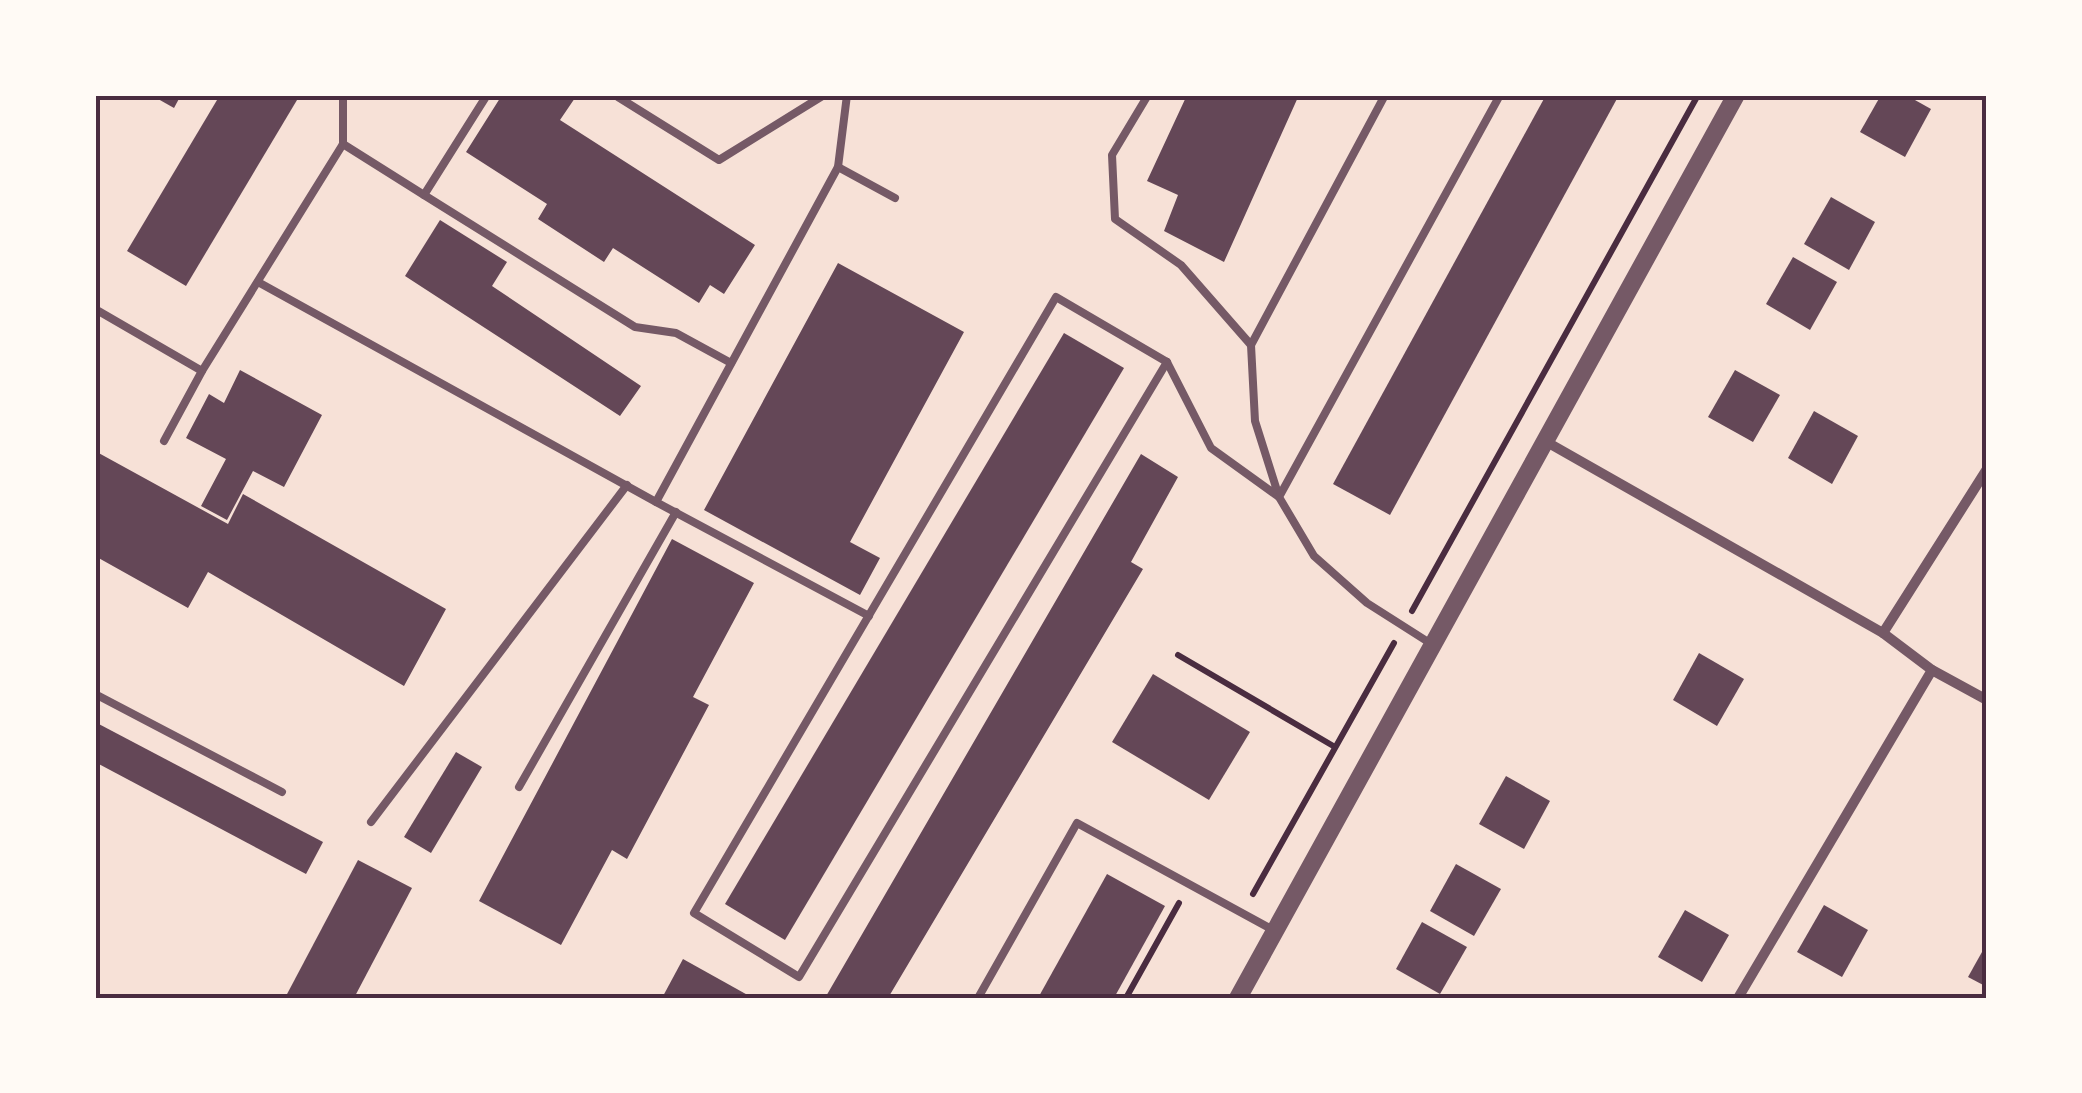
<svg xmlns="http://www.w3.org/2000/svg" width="2082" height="1093" font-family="'Fira Sans Condensed',sans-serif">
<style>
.building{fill:#644757}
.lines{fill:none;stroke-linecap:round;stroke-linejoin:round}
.path{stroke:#4a2c40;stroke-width:6}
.service{stroke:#755966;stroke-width:8}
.minor{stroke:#755966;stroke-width:10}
.tertiary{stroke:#755966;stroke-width:18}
.neatline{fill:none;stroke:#4a2c40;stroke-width:4}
</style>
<rect width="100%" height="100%" fill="#f7e1d7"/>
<!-- building -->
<g class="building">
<path d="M151,95H181L174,108Z"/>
<path d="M220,95H300L186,286L127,251Z"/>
<path d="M502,95H577L560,120L755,245L724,294L710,285L699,303L613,248L604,262L538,219L547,204L466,152Z"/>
<path d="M1187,95H1299L1224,262L1164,231L1178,195L1147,181Z"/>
<path d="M1546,95H1619L1390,515L1333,484Z"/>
<path d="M1881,95H1906L1931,109L1905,157L1860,132Z"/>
<path d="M1831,197L1875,222L1849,270L1804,244Z"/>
<path d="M440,220L507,262L492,286L641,386L620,416L405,276Z"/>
<path d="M1793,257L1837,282L1810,330L1766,304Z"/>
<path d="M838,263L964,332L850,542L880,558L860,595L704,510Z"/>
<path d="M1064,333L1124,368L785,940L725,904Z"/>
<path d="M240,370L322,415L284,487L253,471L227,520L201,506L226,459L186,438L209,394L224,403Z"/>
<path d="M1735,370L1780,395L1753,442L1708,417Z"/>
<path d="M1814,411L1858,436L1832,484L1788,458Z"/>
<path d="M95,451L228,524L243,494L446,609L404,686L208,572L188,608L95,556Z"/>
<path d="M1141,454L1178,477L1131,562L1143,569L888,998H825Z"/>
<path d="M672,539L754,583L693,697L709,705L627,859L612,850L561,945L479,901Z"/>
<path d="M1699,653L1744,679L1717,726L1673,700Z"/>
<path d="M1153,674L1250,732L1209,800L1112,742Z"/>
<path d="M95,722L323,842L306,874L95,762Z"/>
<path d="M456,752L482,767L431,853L404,837Z"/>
<path d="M1506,776L1550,801L1524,849L1479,824Z"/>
<path d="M358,860L412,888L354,998H289L286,996Z"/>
<path d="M1456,864L1501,889L1474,936L1430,911Z"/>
<path d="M1107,874L1165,906L1114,998H1038Z"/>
<path d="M1824,905L1868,930L1842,977L1797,952Z"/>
<path d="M1685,910L1729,935L1702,982L1658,957Z"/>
<path d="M1422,922L1467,947L1440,994L1396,969Z"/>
<path d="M1987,943V987L1968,977Z"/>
<path d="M683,959L753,998H662Z"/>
</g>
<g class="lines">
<!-- path -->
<g class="path">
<path d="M1412,611L1698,95"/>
<path d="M1178,655L1335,747"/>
<path d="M1253,894L1394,643"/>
<path d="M1126,998L1179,903"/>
</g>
<!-- service -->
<g class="service">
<path d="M847,95L838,167L656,502L869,616"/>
<path d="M1148,95L1112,155L1115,219L1181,265L1251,345L1255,421L1279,497L1211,448L1167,362"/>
<path d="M618,97L719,160L824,95"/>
<path d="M343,144L424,195L487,95"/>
<path d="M838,167L895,198"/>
<path d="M424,195L635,327L676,333L731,363"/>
<path d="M258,282L656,502"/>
<path d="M1056,297L1167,362L799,977L694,913Z"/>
<path d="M95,309L202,371L343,144V95"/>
<path d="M1251,345L1385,95"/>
<path d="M164,441L202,371"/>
<path d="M1433,645L1367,603L1314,556L1279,497L1500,95"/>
<path d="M95,694L282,792"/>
<path d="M519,787L676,512"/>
<path d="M371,822L627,485"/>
<path d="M978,998L1077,823L1275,931"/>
</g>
<!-- minor -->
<g class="minor">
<path d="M1545,441L1883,633L1932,670L1987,700"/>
<path d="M1883,633L1987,469"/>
<path d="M1738,998L1932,670"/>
</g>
<!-- tertiary -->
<path class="tertiary" d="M1238,998L1736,95"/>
</g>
<!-- border -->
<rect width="2082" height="1093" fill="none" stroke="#fffaf5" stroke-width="195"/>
<rect x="98" y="98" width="1886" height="898" class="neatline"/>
</svg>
